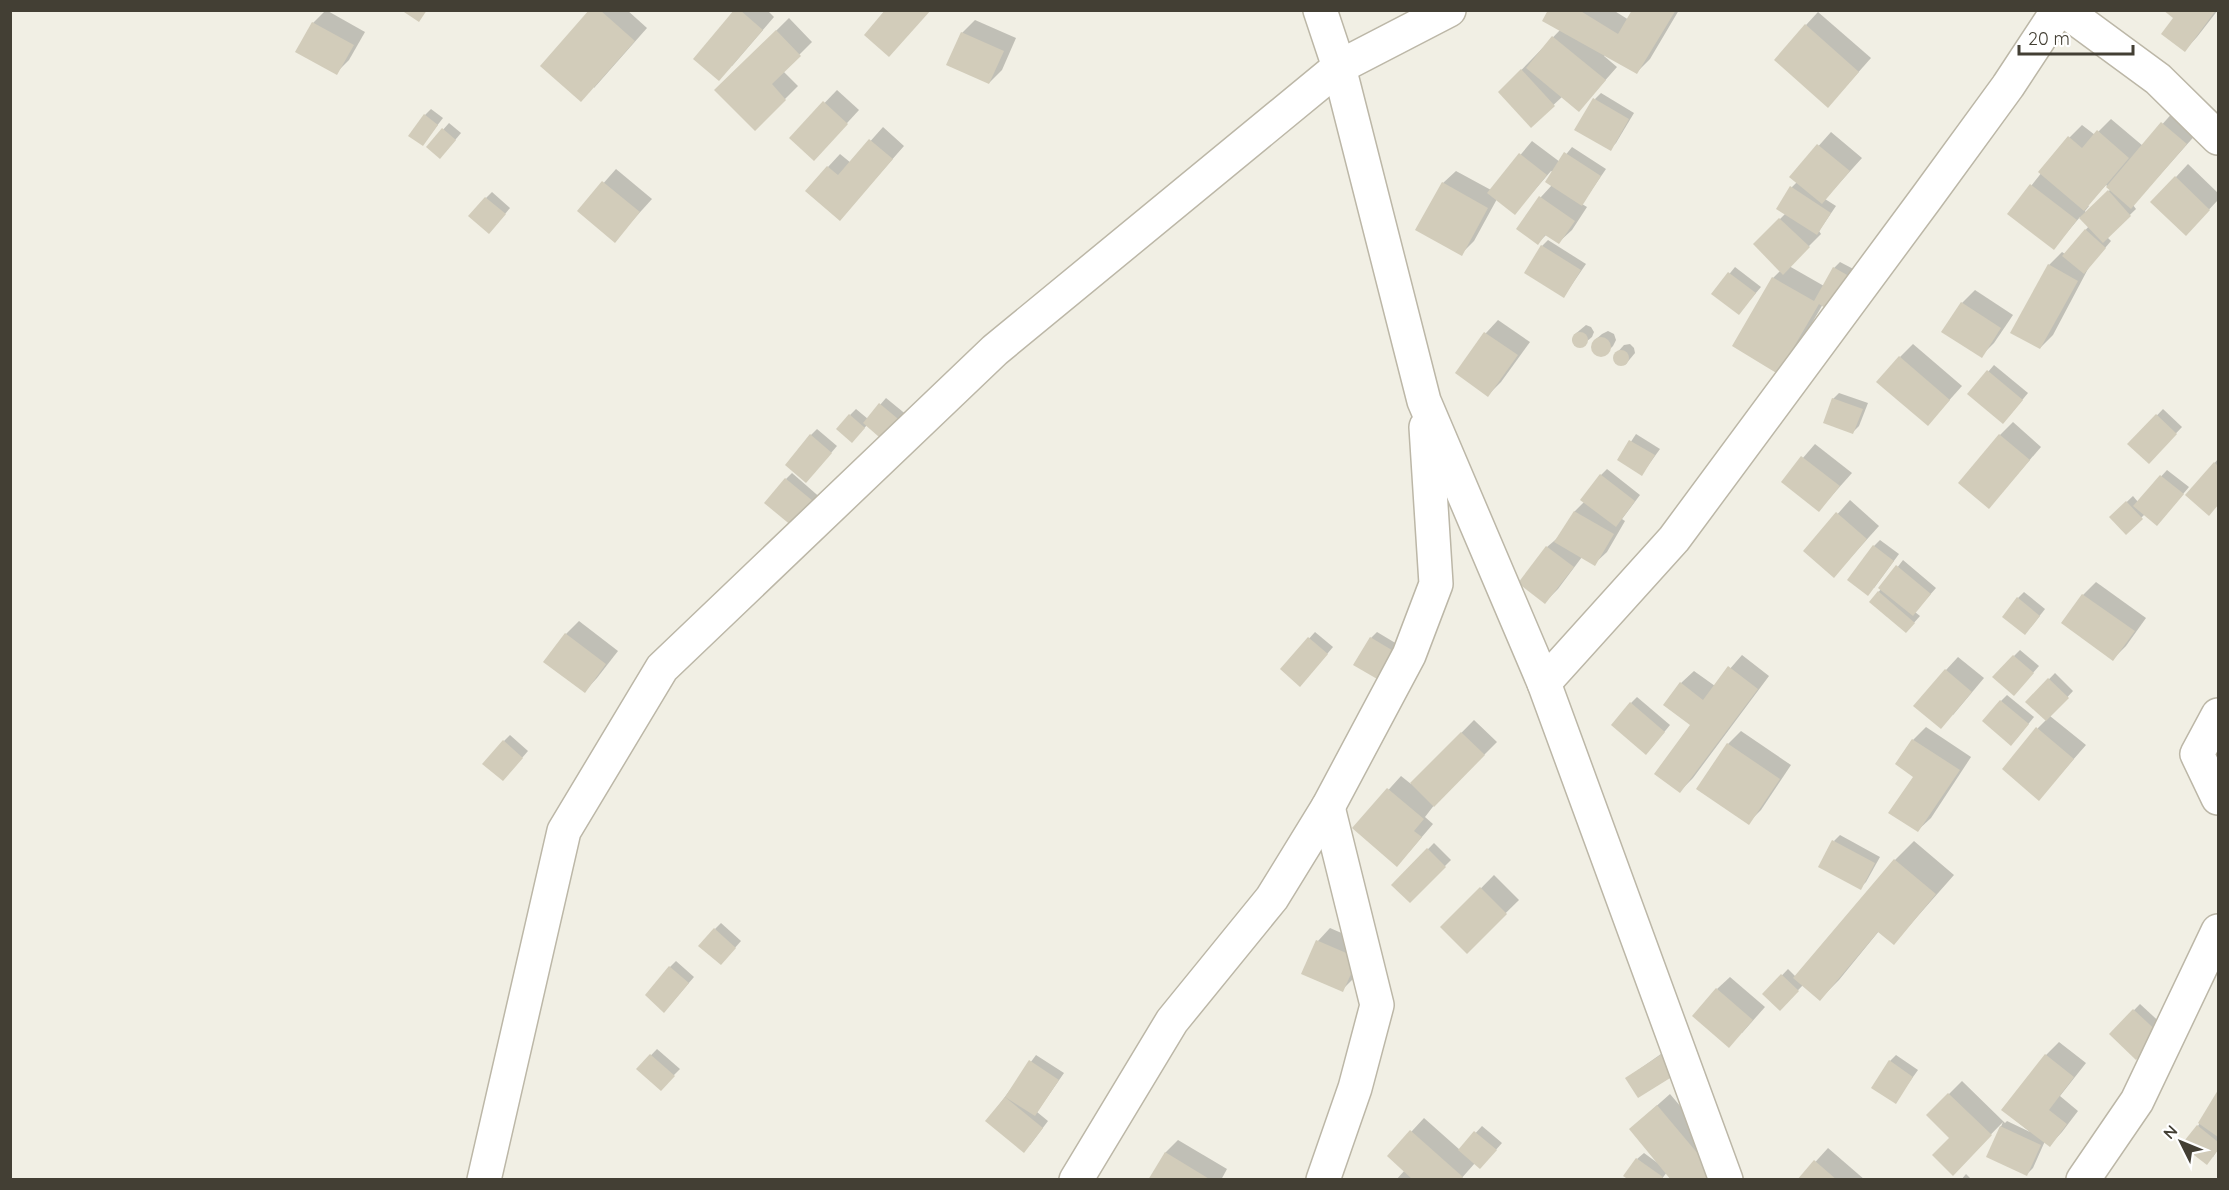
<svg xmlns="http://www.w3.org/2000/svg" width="2229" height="1190" font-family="Quicksand,sans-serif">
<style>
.shadow{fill:#0003;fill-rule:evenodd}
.building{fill:#d2ccba}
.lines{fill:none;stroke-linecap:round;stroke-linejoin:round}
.minor-casing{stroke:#bcb7a7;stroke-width:36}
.minor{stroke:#fff;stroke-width:33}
</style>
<rect width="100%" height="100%" fill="#f1efe4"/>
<!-- shadow -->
<g class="shadow">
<path d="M326,10L365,32L349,60L336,73L313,23Z"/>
<path d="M591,10H627L647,28L594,88Z"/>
<path d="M736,10H767L774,17L732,66Z"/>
<path d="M1550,10H1613L1629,20L1634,10H1679L1650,59L1637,72L1605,54L1604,56L1617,67L1579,110L1563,96L1531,126L1500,92L1561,29Z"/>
<path d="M2166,10H2218L2197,37L2185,50L2175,18Z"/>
<path d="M1818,12L1871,58L1840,93L1806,25Z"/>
<path d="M789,18L812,42L783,71L798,86L755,129L716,90Z"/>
<path d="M975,20L1016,38L1002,70L989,83L962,33Z"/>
<path d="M837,90L859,110L826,146L791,138Z"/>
<path d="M1601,93L1634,113L1616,143L1610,149L1595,99Z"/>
<path d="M431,109L443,118L423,144L425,115Z"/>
<path d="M2175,110L2199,131L2133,205L2136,209L2107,237L2111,241L2089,267L2053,335L2040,348L2049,265L2062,252L2065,254L2089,226L2080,217L2054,248L2009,214L2069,138L2082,125L2095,135L2111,119L2143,146ZM2106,185L2111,189L2086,213L2085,211L2089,206L2087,205Z"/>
<path d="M449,123L461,133L446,151L428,147Z"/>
<path d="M883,127L904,146L840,219L828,167L840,154L851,163Z"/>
<path d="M1831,132L1862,158L1825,199L1836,206L1819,231L1821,234L1789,266L1824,286L1834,268L1840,262L1861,273L1823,304L1791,359L1734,346L1773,278L1781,270L1755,244L1785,214L1792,187L1797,182L1791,177Z"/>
<path d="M1532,141L1560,162L1572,147L1606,169L1582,204L1587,207L1572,230L1559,242L1547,234L1538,243L1518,229L1541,197L1552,185L1553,172L1551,171L1515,213L1497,199L1474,241L1461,254L1443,183L1456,171L1491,190Z"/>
<path d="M2188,164L2218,193V200L2186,234L2176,177Z"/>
<path d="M616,169L652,199L614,241L579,211Z"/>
<path d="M492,192L510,208L495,226L486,198Z"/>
<path d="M1548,240L1586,264L1564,296L1542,246Z"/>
<path d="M1735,267L1761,287L1744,307L1713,294Z"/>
<path d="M1975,290L2013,315L1994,343L1981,356L1962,303Z"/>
<path d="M1498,320L1530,342L1501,382L1488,395L1457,373L1486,333Z"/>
<path d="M1586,325L1591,327L1594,332L1592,337L1580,347L1575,346L1572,340L1574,335Z"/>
<path d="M1608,331L1614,334L1616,340L1613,346L1606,353L1600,355L1594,352L1592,346L1595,340L1602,334Z"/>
<path d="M1630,344L1634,348L1635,353L1625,365H1619L1615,362L1614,356L1624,345Z"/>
<path d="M1913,344L1962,386L1928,424L1900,357Z"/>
<path d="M1994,365L2028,393L2009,416L1969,394Z"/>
<path d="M1839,393L1868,403L1859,426L1853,432L1833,399Z"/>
<path d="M886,398L908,416L892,435L867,425L858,435L850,415L856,409L868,419Z"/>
<path d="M2163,409L2182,427L2149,462L2130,444Z"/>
<path d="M2013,422L2041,447L1989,507L2000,435Z"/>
<path d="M817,429L837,446L812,475L811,435Z"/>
<path d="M1636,434L1660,449L1642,474L1619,460Z"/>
<path d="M1815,444L1852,473L1819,510L1783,481Z"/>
<path d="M2218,459V504L2215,508L2187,495Z"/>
<path d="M1607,469L1640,495L1622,519L1625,521L1607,552L1594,564L1582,557L1558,589L1545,602L1520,582L1547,547L1561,535L1575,511L1585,501L1601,475Z"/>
<path d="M2167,470L2189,487L2163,518L2145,514L2126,533L2111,517L2133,496L2138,502Z"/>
<path d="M792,473L823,500L803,523L786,479Z"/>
<path d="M1850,500L1879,526L1834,576L1805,551Z"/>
<path d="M1880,540L1899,554L1874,588V546Z"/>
<path d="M1903,560L1936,588L1915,612L1920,616L1912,625L1871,602Z"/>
<path d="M2096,582L2146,618L2126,646L2113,659L2063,623L2083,595Z"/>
<path d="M2024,592L2045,609L2031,627L2018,598Z"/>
<path d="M579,621L618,651L597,678L585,691L566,634Z"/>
<path d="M1315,632L1333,647L1306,679L1282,669Z"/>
<path d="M1377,632L1412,653L1355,665L1371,638Z"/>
<path d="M2020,650L2039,666L2020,688L2014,656Z"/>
<path d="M1742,655L1769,676L1693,778L1680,791L1692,724L1681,683L1694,671L1715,686Z"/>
<path d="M1958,657L1984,678L1953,715L1946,670Z"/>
<path d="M2055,673L2073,691L2050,716L2086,745L2039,799L2038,728L2046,720L2027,702Z"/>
<path d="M2007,695L2034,717L2017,738L2001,701Z"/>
<path d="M1637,697L1670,725L1652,747L1631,703Z"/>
<path d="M1474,720L1497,742L1435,804L1425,817L1433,824L1409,852L1354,828L1401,776L1411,784Z"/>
<path d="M1926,727L1971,757L1931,818L1918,830L1913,740Z"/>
<path d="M1741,731L1791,765L1761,810L1748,823L1728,744Z"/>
<path d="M510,735L528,751L509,773L504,741Z"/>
<path d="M1840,835L1880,857L1866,882L1860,888L1834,841Z"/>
<path d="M1914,841L1954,875L1894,943L1879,931L1839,980L1820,999L1803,985L1780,1009L1764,994L1788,969L1796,977L1895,860Z"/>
<path d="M1434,843L1451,860L1410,901L1393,885Z"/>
<path d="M1494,875L1519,900L1467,951L1443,927Z"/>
<path d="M721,923L741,941L727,957L715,929Z"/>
<path d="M1330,928L1369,945L1355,977L1342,990L1318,941Z"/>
<path d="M676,961L694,977L670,1005V967Z"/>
<path d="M1730,977L1765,1007L1742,1033L1717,989Z"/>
<path d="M2140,1004L2166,1028L2111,1034Z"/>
<path d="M2059,1042L2086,1063L2060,1096L2078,1111L2062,1132L2050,1145L2045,1141L2033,1168L2027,1174L1988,1156L2003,1122L1965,1161L1952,1138L1928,1115L1962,1081L2005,1123L2007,1121L2030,1132L2003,1110L2046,1055Z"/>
<path d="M657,1049L680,1069L660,1089L638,1069Z"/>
<path d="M1668,1049L1639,1096L1627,1078Z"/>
<path d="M1036,1055L1064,1073L1037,1112L1048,1121L1030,1145L987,1121Z"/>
<path d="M1896,1055L1918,1070L1895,1102L1890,1061Z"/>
<path d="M2218,1093V1149L2213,1157L2198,1126Z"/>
<path d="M1670,1094L1741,1178L1667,1172L1661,1180L1637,1159L1644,1153L1659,1164L1644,1117Z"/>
<path d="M1424,1118L1460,1150L1482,1126L1502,1143L1486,1161L1475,1163L1460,1180H1396L1405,1170L1389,1156Z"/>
<path d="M1178,1140L1227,1169L1221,1180H1150L1166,1152Z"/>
<path d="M1828,1148L1865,1180H1799Z"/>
<path d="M1966,1174L1972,1180H1961Z"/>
</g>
<!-- building -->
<g class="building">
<path d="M401,10H427L419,22Z"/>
<path d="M589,10H600L635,41L581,102L540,66Z"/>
<path d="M734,10H740L763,30L719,81L693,59Z"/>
<path d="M885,10H931L889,57L864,35Z"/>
<path d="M1548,10H1579L1618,34L1632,10H1676L1637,74L1542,21Z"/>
<path d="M2163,10H2216L2185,52L2161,34L2173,18Z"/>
<path d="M312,22L354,45L337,75L295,52Z"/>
<path d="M1805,24L1859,72L1828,108L1774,60Z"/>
<path d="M776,30L801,56L772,84L786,100L755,131L714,90Z"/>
<path d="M961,32L1004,51L989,84L946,65Z"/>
<path d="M1552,36L1606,80L1579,112L1526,68Z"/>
<path d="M1521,69L1555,106L1531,128L1498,92Z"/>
<path d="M1593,98L1629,119L1611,151L1574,130Z"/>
<path d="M823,101L848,124L814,161L789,138Z"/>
<path d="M424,114L438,125L423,146L408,136Z"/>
<path d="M2161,122L2187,144L2131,209L2106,187Z"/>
<path d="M442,128L456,140L440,159L426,147Z"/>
<path d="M2097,130L2129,158L2084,211L2038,172L2068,136L2082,148Z"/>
<path d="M869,139L893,159L840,221L805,191L827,166L838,175Z"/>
<path d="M1817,144L1850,171L1822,204L1789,177Z"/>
<path d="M1564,152L1601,176L1582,206L1545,182Z"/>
<path d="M1519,153L1547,175L1515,215L1487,193Z"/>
<path d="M2175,176L2210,210L2186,236L2150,202Z"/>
<path d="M602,181L640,212L615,243L577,211Z"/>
<path d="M1442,182L1488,208L1462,256L1415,230Z"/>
<path d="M2030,184L2077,220L2054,250L2007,214Z"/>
<path d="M1790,186L1831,213L1817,235L1776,209Z"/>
<path d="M2108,190L2131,216L2103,243L2079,218Z"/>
<path d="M1539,196L1575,221L1559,244L1545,235L1538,245L1516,229Z"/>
<path d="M485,197L506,214L489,234L468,216Z"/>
<path d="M1779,218L1810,247L1783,275L1753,244Z"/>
<path d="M2085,229L2106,248L2084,274L2062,256Z"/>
<path d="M1541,245L1581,270L1564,298L1524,273Z"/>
<path d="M2048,264L2078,281L2040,349L2010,333Z"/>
<path d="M1833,267L1856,280L1836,315L1819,304L1778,374L1732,346L1772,277L1814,301Z"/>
<path d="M1728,272L1756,293L1739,315L1711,294Z"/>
<path d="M1961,302L2001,328L1982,358L1941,332Z"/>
<circle cx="1580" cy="340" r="8"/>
<path d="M1484,332L1518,355L1488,397L1455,373Z"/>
<circle cx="1601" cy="347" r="10"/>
<circle cx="1621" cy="358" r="8"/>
<path d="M1899,356L1950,400L1928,426L1876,382Z"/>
<path d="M1987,370L2023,400L2003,424L1967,394Z"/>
<path d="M1832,398L1863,409L1853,434L1823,423Z"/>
<path d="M879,403L903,423L886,443L863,423Z"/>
<path d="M849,414L865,428L852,443L836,429Z"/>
<path d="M2156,414L2177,434L2149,464L2127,444Z"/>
<path d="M810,434L832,453L806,483L785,465Z"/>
<path d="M1999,434L2030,460L1989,509L1958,483Z"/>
<path d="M1629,440L1655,455L1642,476L1617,460Z"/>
<path d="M1801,456L1840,486L1819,512L1781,482Z"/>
<path d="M2214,462L2218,466V505L2209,516L2185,495Z"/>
<path d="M1600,474L1635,501L1616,527L1580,500Z"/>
<path d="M2160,475L2184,494L2157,526L2133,506Z"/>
<path d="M785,478L819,506L798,531L764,503Z"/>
<path d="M2126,501L2143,519L2126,535L2109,517Z"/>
<path d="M1574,511L1614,534L1595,566L1554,542Z"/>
<path d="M1836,512L1867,539L1834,578L1803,551Z"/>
<path d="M1873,545L1894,561L1868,596L1847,580Z"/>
<path d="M1546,546L1574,567L1545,604L1518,583Z"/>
<path d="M1896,565L1931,594L1913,616L1878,588Z"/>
<path d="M1878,591L1915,623L1906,633L1869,602Z"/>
<path d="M2082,594L2135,631L2113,661L2061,623Z"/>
<path d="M2017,597L2040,616L2025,635L2002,617Z"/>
<path d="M565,633L606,664L585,693L543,662Z"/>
<path d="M1308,637L1328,654L1300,687L1280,669Z"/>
<path d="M1370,637L1407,659L1391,687L1353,665Z"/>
<path d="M2013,655L2034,673L2014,696L1992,677Z"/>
<path d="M1728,666L1758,689L1680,793L1654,774L1690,725L1663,705L1680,682L1703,700Z"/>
<path d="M1945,669L1972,692L1941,729L1913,706Z"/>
<path d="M2048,678L2069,698L2046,721L2025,702Z"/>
<path d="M2000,700L2029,724L2011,746L1982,721Z"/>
<path d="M1630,702L1665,732L1646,755L1611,725Z"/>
<path d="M2036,727L2074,759L2039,801L2002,769Z"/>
<path d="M1461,732L1485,755L1434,807L1410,783Z"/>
<path d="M1912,739L1960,770L1918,832L1888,813L1913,777L1895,764Z"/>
<path d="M503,740L523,758L503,781L482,764Z"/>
<path d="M1727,743L1780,779L1749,825L1696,789Z"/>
<path d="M1387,788L1424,819L1414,831L1422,837L1397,867L1352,828Z"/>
<path d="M1832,840L1875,863L1861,890L1818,867Z"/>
<path d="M1427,848L1446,867L1410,903L1391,885Z"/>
<path d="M1894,859L1936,894L1894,945L1878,932L1820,1001L1793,978Z"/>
<path d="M1480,887L1507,914L1467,954L1440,927Z"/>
<path d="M714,928L736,948L721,965L698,946Z"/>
<path d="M1316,940L1358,958L1343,992L1301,974Z"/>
<path d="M669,966L689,983L664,1013L645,995Z"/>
<path d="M1781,974L1799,991L1780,1011L1762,994Z"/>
<path d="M1716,988L1753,1020L1729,1048L1692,1016Z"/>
<path d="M2133,1009L2161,1035L2136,1060L2109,1034Z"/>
<path d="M650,1054L675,1076L661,1091L636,1069Z"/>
<path d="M1662,1054L1675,1075L1638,1098L1625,1078Z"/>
<path d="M2045,1054L2074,1077L2049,1110L2067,1124L2050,1147L2001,1110Z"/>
<path d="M1029,1060L1059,1080L1035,1116L1005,1097Z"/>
<path d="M1889,1060L1913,1077L1896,1104L1871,1088Z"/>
<path d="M2218,1090V1137L2198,1123Z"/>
<path d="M1948,1093L1992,1135L1953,1176L1932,1155L1949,1138L1926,1115Z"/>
<path d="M1005,1097L1043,1128L1024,1153L985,1121Z"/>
<path d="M1657,1105L1720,1180H1671L1629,1129Z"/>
<path d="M2197,1125L2218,1142V1150L2207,1165L2181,1145Z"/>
<path d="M2000,1126L2041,1145L2027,1176L1986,1157Z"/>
<path d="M1410,1130L1463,1177L1461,1180H1413L1387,1156Z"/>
<path d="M1474,1131L1497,1150L1480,1169L1458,1150Z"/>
<path d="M1165,1152L1211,1180H1148Z"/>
<path d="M1636,1158L1663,1177L1661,1180H1629L1623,1176Z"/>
<path d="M1814,1160L1837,1180H1797Z"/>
</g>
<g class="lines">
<defs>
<g id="minor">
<path d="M1320,10L1339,67L1424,401L1544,683L1726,1180"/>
<path d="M2064,10L2158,79L2218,138"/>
<path d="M1544,683L1674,539L1927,197L2008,86L2058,10"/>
<path d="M2218,715L2197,754L2218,798"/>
<path d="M484,1180L564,831L662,668L995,350L1339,67L1449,10"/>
<path d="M1076,1180L1172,1021L1272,898L1328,807L1409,655L1436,584L1426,427"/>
<path d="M1323,1180L1355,1088L1377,1005L1328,807"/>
<path d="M2083,1180L2137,1101L2218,931"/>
</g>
</defs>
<!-- minor casing -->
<use href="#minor" class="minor-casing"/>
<!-- minor -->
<use href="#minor" class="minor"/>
</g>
<!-- border -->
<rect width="2229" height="1190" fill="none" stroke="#433f34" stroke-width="24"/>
<!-- north arrow -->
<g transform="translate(2181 1142) rotate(313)" stroke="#ffffff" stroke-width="4.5" paint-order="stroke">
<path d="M0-4.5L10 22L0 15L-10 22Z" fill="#433f34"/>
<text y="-9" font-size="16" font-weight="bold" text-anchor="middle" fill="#433f34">N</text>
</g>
<!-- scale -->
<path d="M2019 45v9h114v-9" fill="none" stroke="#433f34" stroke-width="3"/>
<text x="2028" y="45" font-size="18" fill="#433f34" stroke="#ffffff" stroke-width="4.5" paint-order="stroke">20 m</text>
</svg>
